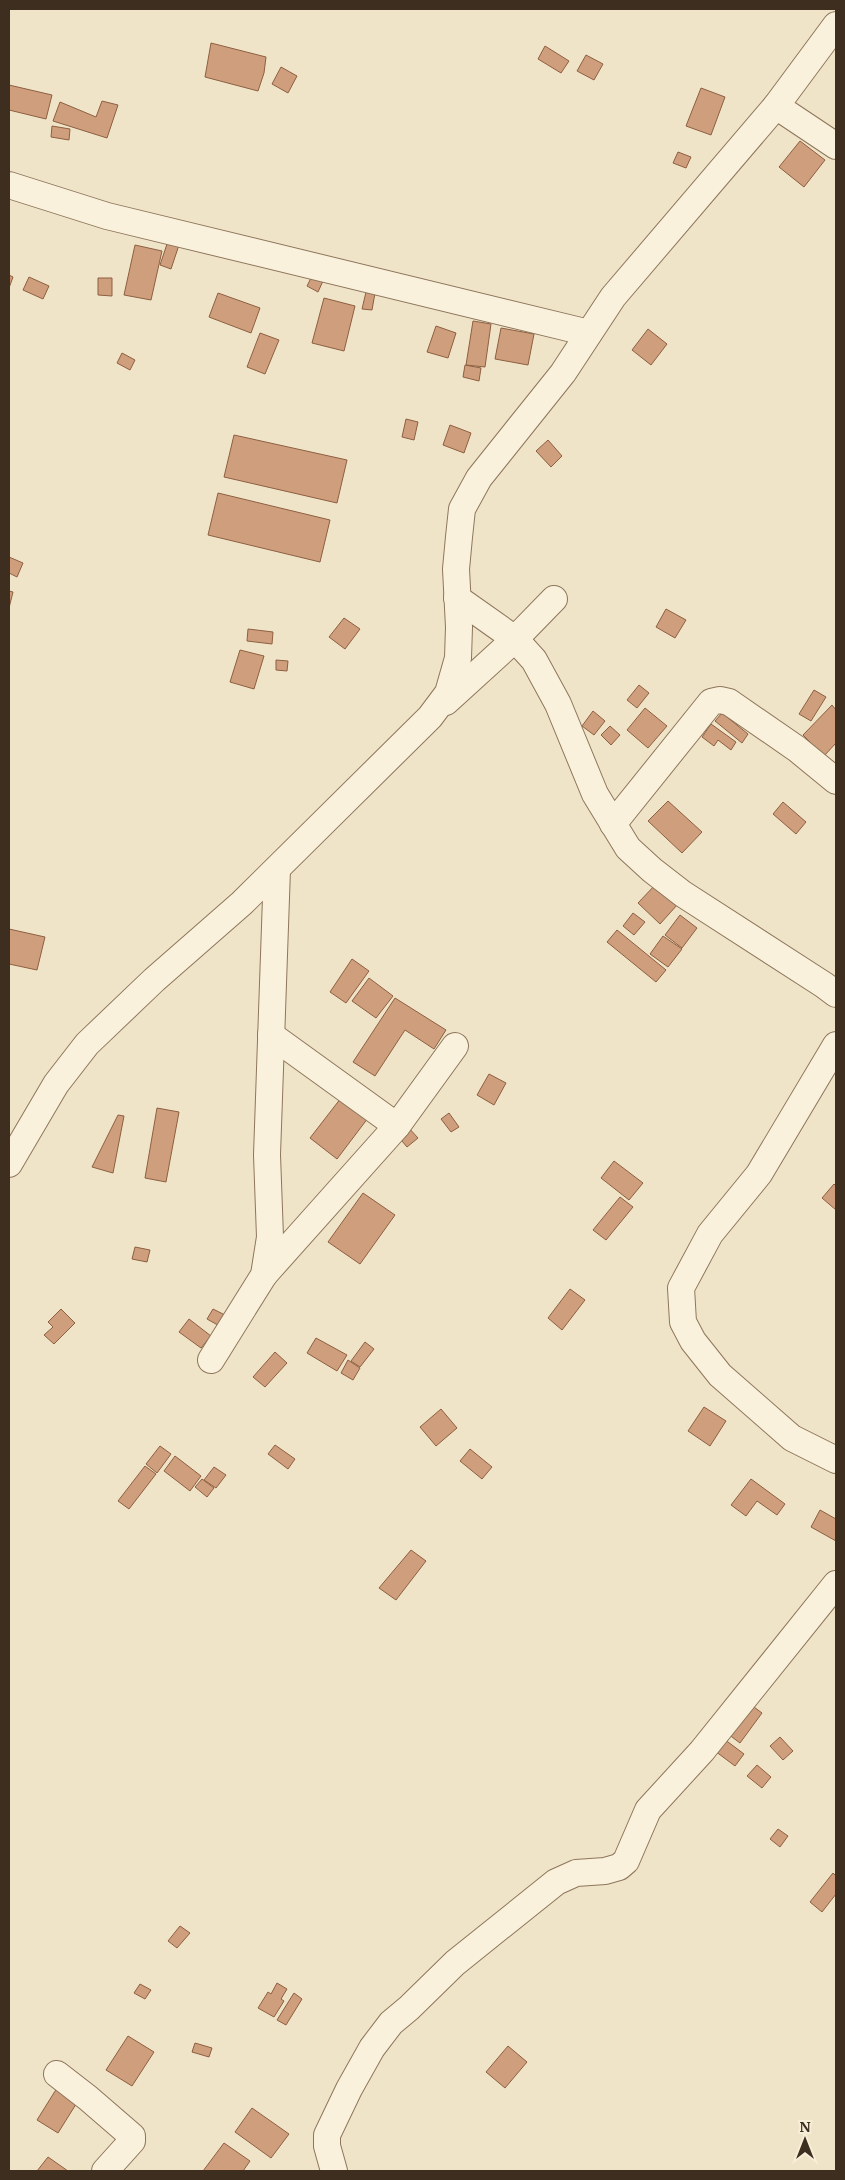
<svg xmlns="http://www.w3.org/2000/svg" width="845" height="2180" font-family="Merriweather,serif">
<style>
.building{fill:#cf9f7d;stroke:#8d5f41}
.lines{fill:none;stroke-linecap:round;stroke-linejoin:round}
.minor-casing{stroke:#8d765c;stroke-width:28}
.minor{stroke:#faf1dc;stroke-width:26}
</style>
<rect width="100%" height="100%" fill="#f0e4c8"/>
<!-- building -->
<g class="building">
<path d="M211,43L266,57L264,73L258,91L205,77Z"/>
<path d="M545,46L569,61L561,73L538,59Z"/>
<path d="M586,55L603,64L594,80L577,71Z"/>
<path d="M281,67L297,76L288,93L272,84Z"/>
<path d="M9,85L52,95L46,119L9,110Z"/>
<path d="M701,88L725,97L711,135L686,126Z"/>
<path d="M102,101L118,105L107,138L53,121L60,102L96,117Z"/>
<path d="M52,126L70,129L69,140L51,137Z"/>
<path d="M800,141L825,160L804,187L779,167Z"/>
<path d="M678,152L691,157L686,168L673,163Z"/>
<path d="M168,241L179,245L171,269L160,265Z"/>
<path d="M135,245L162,251L151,300L124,295Z"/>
<path d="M9,275L13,277L9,288Z"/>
<path d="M312,276L323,281L318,292L307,286Z"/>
<path d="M29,277L49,286L43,299L23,290Z"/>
<path d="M98,278H112V296L98,295Z"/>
<path d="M366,292L375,293L372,310L362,309Z"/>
<path d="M218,293L260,308L251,333L209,317Z"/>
<path d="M324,298L355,306L344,351L312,343Z"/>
<path d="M473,321L491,324L485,367L466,365Z"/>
<path d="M436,326L456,333L448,358L427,352Z"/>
<path d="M501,328L534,334L528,365L495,359Z"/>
<path d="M648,329L667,344L651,365L632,350Z"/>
<path d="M260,333L279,340L265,374L247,367Z"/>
<path d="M122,353L135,360L130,370L117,363Z"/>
<path d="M465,365L481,368L479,381L463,377Z"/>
<path d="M406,419L418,422L414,440L402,437Z"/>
<path d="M450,425L471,433L464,453L443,445Z"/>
<path d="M234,435L347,460L337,503L224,477Z"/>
<path d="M548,440L562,456L551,467L536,451Z"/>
<path d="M218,493L330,520L320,562L208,535Z"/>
<path d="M9,557L23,563L17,577L9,573Z"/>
<path d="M9,591L13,592L9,608Z"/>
<path d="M666,609L686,620L675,638L656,627Z"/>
<path d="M344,618L360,629L345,649L329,637Z"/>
<path d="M248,629L273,632L272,644L247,641Z"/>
<path d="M240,650L264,656L254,689L230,682Z"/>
<path d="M276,660L288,661L287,671L276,670Z"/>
<path d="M639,685L649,693L637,708L627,700Z"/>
<path d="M814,690L826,697L811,721L799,714Z"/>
<path d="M832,705L836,710V743L824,756L803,735Z"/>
<path d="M645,708L667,726L648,748L627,730Z"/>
<path d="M593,711L605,721L594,735L582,726Z"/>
<path d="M722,713L748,734L742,743L715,721Z"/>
<path d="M711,724L736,742L731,750L718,740L714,746L702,737Z"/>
<path d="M610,726L620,735L611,745L601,735Z"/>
<path d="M668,801L702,832L682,853L648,821Z"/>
<path d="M783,802L806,822L796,834L773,814Z"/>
<path d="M656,884L678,904L660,924L638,903Z"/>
<path d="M633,913L645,922L634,935L623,926Z"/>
<path d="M680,915L697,928L682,948L665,935Z"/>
<path d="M9,929L45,937L37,970L9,964Z"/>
<path d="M617,930L666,970L656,982L607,942Z"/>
<path d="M663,936L682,949L668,967L650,954Z"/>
<path d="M352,959L369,971L346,1003L330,992Z"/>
<path d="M369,978L393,996L376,1018L352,1001Z"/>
<path d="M395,998L446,1030L434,1049L405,1030L375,1076L353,1062Z"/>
<path d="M489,1074L506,1083L494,1105L477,1095Z"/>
<path d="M341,1098L368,1118L337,1159L310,1138Z"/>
<path d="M157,1108L179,1112L166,1182L145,1178Z"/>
<path d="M449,1113L459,1127L451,1132L441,1119Z"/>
<path d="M118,1115L124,1116L113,1173L92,1167Z"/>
<path d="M407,1126L418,1138L407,1147L397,1135Z"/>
<path d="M614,1161L643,1183L629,1200L601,1178Z"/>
<path d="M834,1184L836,1186V1210L822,1198Z"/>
<path d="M363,1193L395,1215L360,1264L328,1242Z"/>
<path d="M620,1197L633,1207L606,1240L593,1230Z"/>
<path d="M135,1247L150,1250L147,1262L132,1259Z"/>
<path d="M570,1289L585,1300L562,1330L548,1318Z"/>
<path d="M61,1309L75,1323L54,1344L44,1335L53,1327L48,1322Z"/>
<path d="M213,1309L229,1317L223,1328L207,1319Z"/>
<path d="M189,1319L211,1336L201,1348L179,1332Z"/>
<path d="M316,1338L347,1355L337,1371L307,1353Z"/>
<path d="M365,1342L374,1349L360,1367L351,1361Z"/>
<path d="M275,1352L287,1363L265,1387L253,1377Z"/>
<path d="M348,1360L360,1368L353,1380L341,1373Z"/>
<path d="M704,1407L726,1421L710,1446L688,1431Z"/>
<path d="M441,1409L457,1428L436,1446L420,1427Z"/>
<path d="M275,1445L295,1459L288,1469L268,1454Z"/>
<path d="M160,1446L171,1454L157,1473L146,1464Z"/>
<path d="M470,1449L492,1467L482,1479L460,1461Z"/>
<path d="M175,1456L201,1476L190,1491L164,1471Z"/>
<path d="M145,1466L156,1474L129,1509L118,1501Z"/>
<path d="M214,1467L226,1475L216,1488L204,1480Z"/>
<path d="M202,1479L214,1488L207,1497L195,1487Z"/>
<path d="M751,1479L785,1504L777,1515L757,1501L746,1516L731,1505Z"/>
<path d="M820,1510L836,1519V1541L811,1527Z"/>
<path d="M411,1550L426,1561L396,1600L379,1588Z"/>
<path d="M750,1704L762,1713L740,1743L728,1734Z"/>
<path d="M780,1737L793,1751L783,1760L770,1746Z"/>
<path d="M724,1739L744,1754L735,1766L715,1751Z"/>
<path d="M757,1765L771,1777L762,1788L747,1776Z"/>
<path d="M778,1829L788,1836L780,1847L770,1839Z"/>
<path d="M833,1873L836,1876V1894L822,1912L810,1902Z"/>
<path d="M180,1926L190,1933L177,1948L168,1941Z"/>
<path d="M277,1983L287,1989L281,1999L284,2001L274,2017L258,2008L268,1992L271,1994Z"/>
<path d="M140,1984L151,1990L145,1999L134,1993Z"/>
<path d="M294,1993L302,1999L286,2025L277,2020Z"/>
<path d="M128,2036L154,2052L132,2086L106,2070Z"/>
<path d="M195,2043L212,2048L209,2057L192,2052Z"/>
<path d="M508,2046L527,2062L505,2088L486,2072Z"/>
<path d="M62,2080L83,2093L58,2133L37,2120Z"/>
<path d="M252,2108L289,2134L271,2158L235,2132Z"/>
<path d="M224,2143L250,2161L243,2171H203Z"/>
<path d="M48,2157L68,2171H37Z"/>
</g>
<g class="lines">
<defs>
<g id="minor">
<path d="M776,106L836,146"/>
<path d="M9,185L107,216L589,333"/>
<path d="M457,598L515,639L534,660L558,704L595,794L628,848L652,870L683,894L824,985L836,994"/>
<path d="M446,702L515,639L554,599"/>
<path d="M613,824L711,702L720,700L729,702L797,749L836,781"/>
<path d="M271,1035L397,1126"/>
<path d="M836,1045L759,1174L710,1234L681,1288L683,1322L693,1341L720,1375L792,1438L836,1460"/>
<path d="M9,1164L56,1084L87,1044L154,980L242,903L430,717L448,693L458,658L459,627L456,569L459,537L462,509L479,478L563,373L613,297L776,106L836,25"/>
<path d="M264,1275L397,1126L455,1046"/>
<path d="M211,1360L264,1275L270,1237L267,1155L277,869"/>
<path d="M57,2074L88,2098L132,2136V2141L105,2171"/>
<path d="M334,2171L327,2146V2135L349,2089L372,2048L391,2023L409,2008L455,1963L556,1882L576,1873L605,1871L619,1867L626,1861L648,1810L702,1751L836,1584"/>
</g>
</defs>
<!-- minor casing -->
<use href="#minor" class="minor-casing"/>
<!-- minor -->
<use href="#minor" class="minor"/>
</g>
<!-- border -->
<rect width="845" height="2180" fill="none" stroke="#3d2e20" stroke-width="20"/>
<!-- north arrow -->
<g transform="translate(805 2140)" stroke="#f7eed8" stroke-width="4" paint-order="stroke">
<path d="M0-4L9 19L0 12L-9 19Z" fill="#3d2e20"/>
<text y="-8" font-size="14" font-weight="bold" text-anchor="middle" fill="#3d2e20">N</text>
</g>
</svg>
